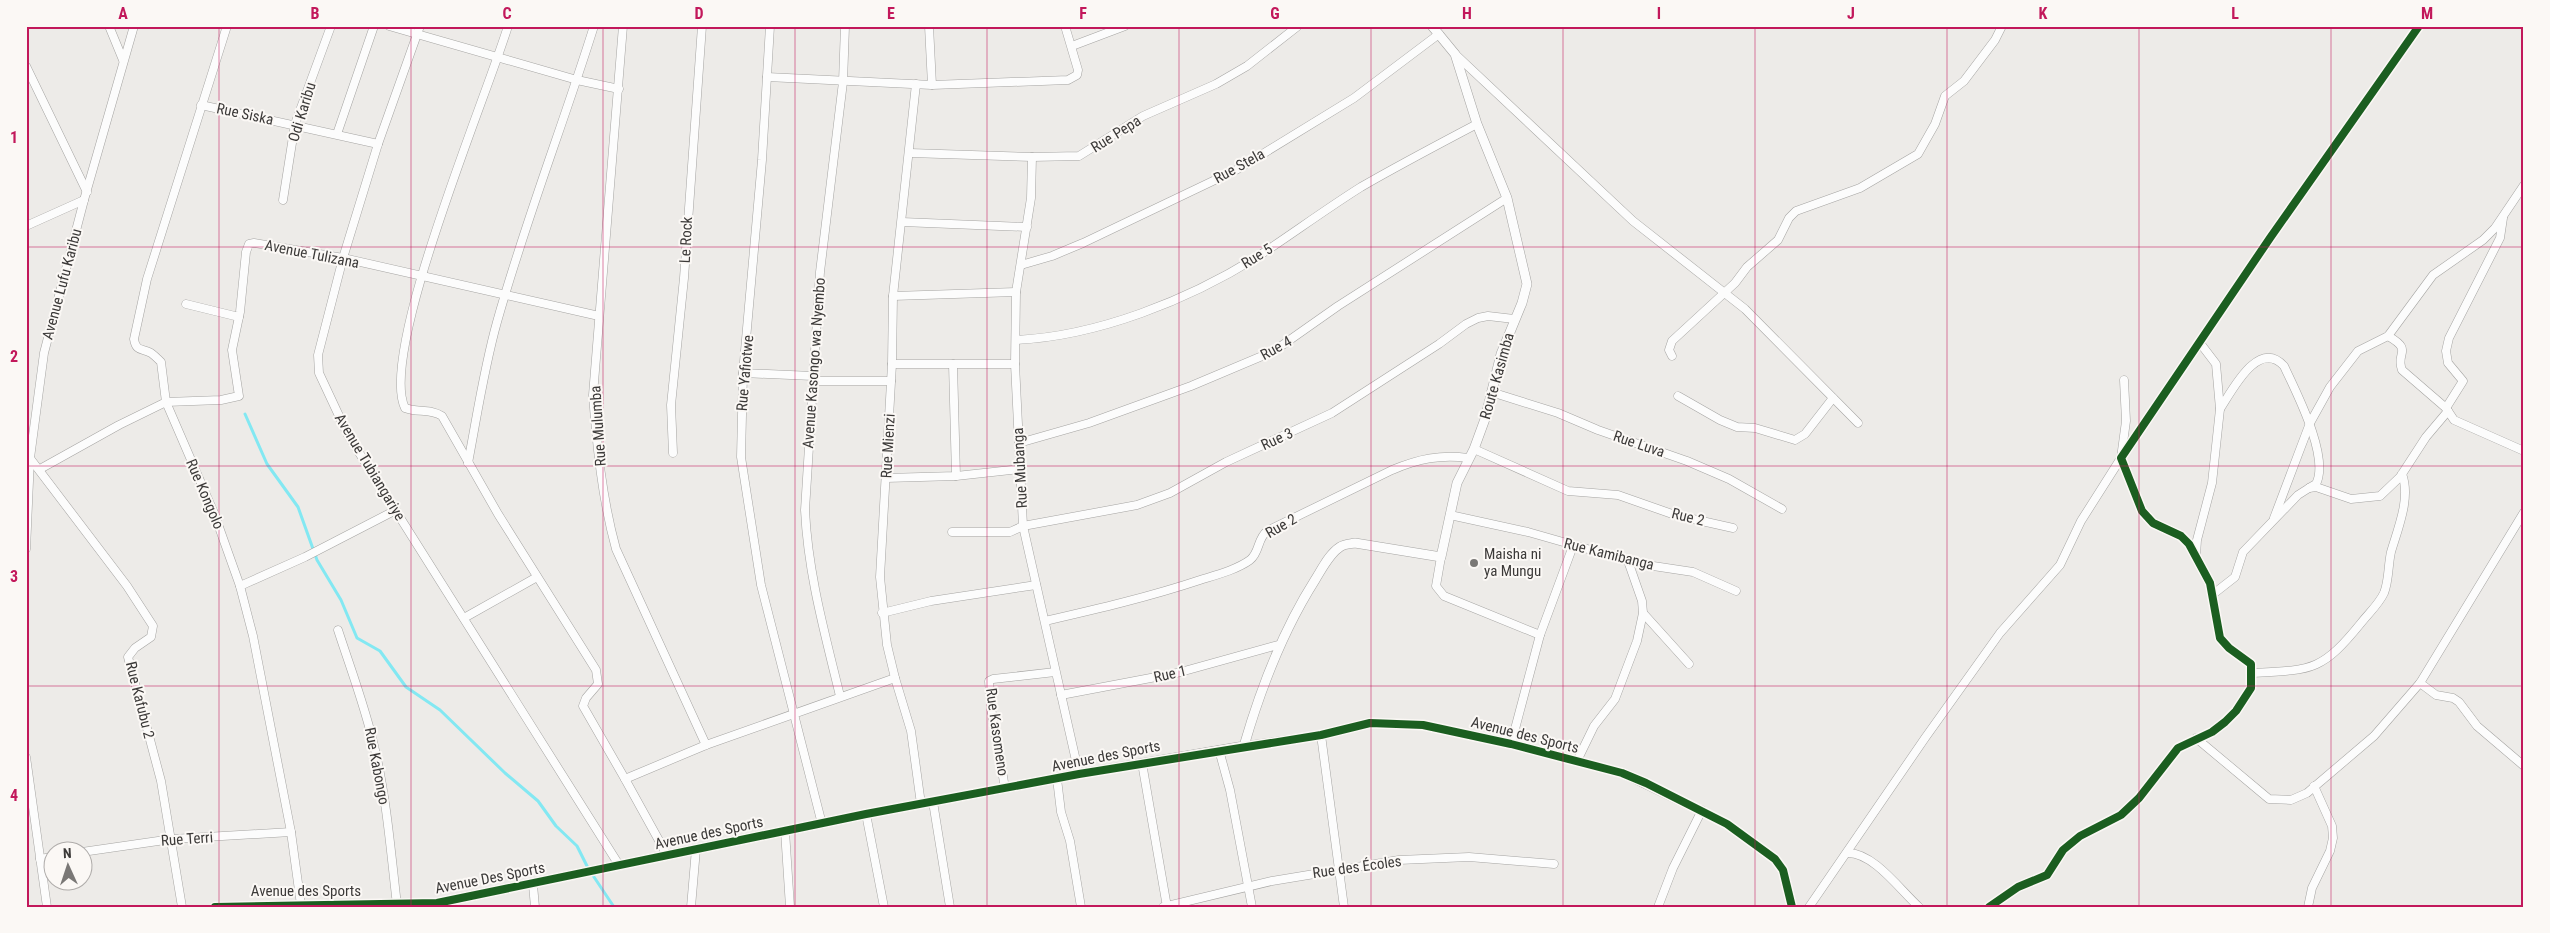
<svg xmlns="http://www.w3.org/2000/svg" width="2550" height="933" font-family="'Roboto Condensed',sans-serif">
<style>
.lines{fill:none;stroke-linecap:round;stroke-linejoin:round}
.stream{stroke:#83e8f2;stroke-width:3}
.minor-casing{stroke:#a5a4a2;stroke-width:9}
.tertiary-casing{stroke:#a5a4a2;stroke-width:10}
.minor{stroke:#fcfcfc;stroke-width:8}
.tertiary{stroke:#fcfcfc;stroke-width:9}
.cycleway-casing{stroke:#fbf8f5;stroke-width:11}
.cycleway{stroke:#1b5e20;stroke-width:8}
.grid{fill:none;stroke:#c2185b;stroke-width:1;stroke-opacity:0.55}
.poi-dot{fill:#7a7876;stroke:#fbf8f5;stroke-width:2}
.labels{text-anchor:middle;stroke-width:4;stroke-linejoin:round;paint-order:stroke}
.street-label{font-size:15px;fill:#3c3a39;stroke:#fbf8f5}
.poi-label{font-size:15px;fill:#3c3a39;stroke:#fbf8f5;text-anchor:start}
.neatline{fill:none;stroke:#c2185b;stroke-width:2}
.grid-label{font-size:16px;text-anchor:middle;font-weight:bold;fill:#c2185b}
</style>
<rect width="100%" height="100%" fill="#edebe8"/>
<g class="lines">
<!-- stream -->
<path class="stream" d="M245,414L267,464L298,507L317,560L341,600L357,638L380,651L406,687L440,710L505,773L538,801L556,826L577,846L588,868L614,907"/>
<defs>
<g id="minor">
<path d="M109,26L123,60"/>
<path d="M227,26L147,279L134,339C136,352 142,348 151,353C154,355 158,359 161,362L166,402L214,513L240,586L253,636L291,832L301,905"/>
<path d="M389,26L577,80L619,89"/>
<path d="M420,26L378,144L343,258L318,355L319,373L348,435L619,865"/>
<path d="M508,26C487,96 378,353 405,408C417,413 430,408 442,416L498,514L596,670L598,684L586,698L583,706L625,779"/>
<path d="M623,26L593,395C597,447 602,498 616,549L706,745"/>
<path d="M770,26L762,160L743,373L741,457L761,585L822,824"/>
<path d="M929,26L932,85"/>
<path d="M1072,46L1125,26"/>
<path d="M1455,54L1633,221L1745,309L1858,423"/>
<path d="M26,66L87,192"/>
<path d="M767,77L932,85L1068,80L1077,75L1078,70L1065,26"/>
<path d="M916,84L893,296L892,364L880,577L887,645L895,678L911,731L921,804"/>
<path d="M201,105L378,144"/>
<path d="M337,134L374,26"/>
<path d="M910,153L1032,157L1079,156L1143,116L1216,84L1247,66L1298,26"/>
<path d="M1032,157L1031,198L1016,292L1015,364L1023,526L1079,774"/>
<path d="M283,200L295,124L331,26"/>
<path d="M902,222L1027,227"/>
<path d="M26,226L84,200"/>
<path d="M1021,265L1052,256L1083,243L1238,169L1354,98L1439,34"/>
<path d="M893,296L1016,292"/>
<path d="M186,304L239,317"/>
<path d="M2388,336C2414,351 2395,352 2402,370L2446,408L2454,420L2524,451"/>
<path d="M1016,340C1098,336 1188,300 1257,257C1292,234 1326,209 1361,187C1399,165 1439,144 1477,124"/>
<path d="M1672,356L1669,350L1672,341L1735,283L1747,267L1778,240L1789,218L1796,211L1860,188L1918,154L1935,124L1945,96L1964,81L1995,40L2002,26"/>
<path d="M892,364H1015"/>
<path d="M953,364L956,476"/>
<path d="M743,373L813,376"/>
<path d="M813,381H891"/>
<path d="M1491,392L1558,413L1598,430L1687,461L1729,479L1782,509"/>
<path d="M1678,396L1720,420L1737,427L1755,428L1795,440L1805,434L1833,398"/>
<path d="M2446,408L2463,381L2448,363L2446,351L2449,338L2500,238L2503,218"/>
<path d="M2220,409C2232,391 2258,338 2284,366C2296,392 2330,457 2316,484L2309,488"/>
<path d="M1019,443L1089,423L1191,386L1274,351L1338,306L1507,198"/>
<path d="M1474,449L1568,491L1618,495L1675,515L1733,528"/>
<path d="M673,453L671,405L684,278L702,26"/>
<path d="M29,457L127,586L153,626L151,637L135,648L128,657L161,781L182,907"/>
<path d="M468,463C477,416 484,368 497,322C525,222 563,125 594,26"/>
<path d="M40,469L119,425L166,402L221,400L239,396L232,350L240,312L246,252L249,244L254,243L343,258L599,316"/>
<path d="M886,478L956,476L1020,469"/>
<path d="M1450,515L1528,532L1640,564L1693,572L1736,591"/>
<path d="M2274,518L2310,423L2330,387L2358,351L2388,336L2433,275L2483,240L2495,228L2524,185"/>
<path d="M952,532H1010L1023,526L1137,505L1170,493L1226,462L1332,413L1439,344L1466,324L1478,318L1488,316L1514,319"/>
<path d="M26,549L30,458L44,353L84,200L134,26"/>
<path d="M2196,555L2197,540L2212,483L2220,409L2216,364L2200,343"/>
<path d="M1441,557L1436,586L1444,596L1540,635"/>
<path d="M240,586L305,557L396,510"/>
<path d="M2212,595L2235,577L2243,552L2298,495L2309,488L2316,487L2351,499L2380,496L2400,477L2426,437L2448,411"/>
<path d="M882,613L931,601L1036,585"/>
<path d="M1643,613L1689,664"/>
<path d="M464,618L537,577"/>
<path d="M1045,621C1097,609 1149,597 1200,580C1216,575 1236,570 1250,560C1260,552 1257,539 1267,531L1392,470C1418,459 1441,454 1468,458"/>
<path d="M338,630C351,670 366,709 375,750C387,801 391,854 397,905"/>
<path d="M2252,673C2313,670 2322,671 2361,623C2368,614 2379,604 2384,593C2389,581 2388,565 2391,552C2398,528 2411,498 2402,474"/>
<path d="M2420,683L2436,695L2453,698L2459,702L2477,726L2524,766"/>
<path d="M1061,695L1177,673L1278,645"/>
<path d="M840,696C825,634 808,574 805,510L820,272L843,82L845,26"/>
<path d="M1321,735L1344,907"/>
<path d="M2196,738L2269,799L2291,800L2307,793L2374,736L2420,683L2524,512"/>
<path d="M1511,744L1540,635L1573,546"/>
<path d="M1244,746L1321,735L1370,723L1423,725L1511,744L1622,773L1727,824L1775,859L1783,870L1792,907"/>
<path d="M1219,750L1230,790L1252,907"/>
<path d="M26,757L47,907"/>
<path d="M1577,761L1594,726L1615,699L1637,641L1643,613L1642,601L1628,561"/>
<path d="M1142,763L1167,907"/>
<path d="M1057,779L1061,812L1070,841L1081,907"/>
<path d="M1005,788L991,708L989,681L993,679L1055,672"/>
<path d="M933,802L950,907"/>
<path d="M866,814L884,907"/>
<path d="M785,831L790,907"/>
<path d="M82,852L172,839L291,832"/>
<path d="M1848,853C1874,853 1900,890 1919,907"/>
<path d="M667,855L625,779L706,745L895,678"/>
<path d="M40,859L52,857"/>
<path d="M533,885L535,907"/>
<path d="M691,907L696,849"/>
<path d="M1163,907L1272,881L1399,860L1469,857L1554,864"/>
<path d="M1658,907L1673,868L1702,810"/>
<path d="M1809,907L1925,738L2000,633L2060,565L2081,521L2121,458L2126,421L2124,380"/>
<path d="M1989,907L2018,887L2047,875L2063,850L2080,836L2121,815L2139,798L2178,748L2212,732L2225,722L2236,711L2251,688V664L2229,648L2220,638L2210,583L2189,544L2181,536L2153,523L2142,511L2121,458L2270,238L2419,26"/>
<path d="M2308,907L2312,888L2330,851L2333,838L2332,826L2314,786"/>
</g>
<path id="tertiary" d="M215,907L437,903L866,814L1079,774L1244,746C1261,687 1282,632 1315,580C1322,569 1329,554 1340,547C1344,544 1350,544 1355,543L1441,557L1457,483L1474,449L1485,419L1501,354L1522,303L1527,284L1507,198L1477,124L1455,54L1432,26"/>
</defs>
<!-- minor casing -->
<use href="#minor" class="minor-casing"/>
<!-- tertiary casing -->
<use href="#tertiary" class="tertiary-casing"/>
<!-- minor -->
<use href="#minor" class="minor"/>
<!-- tertiary -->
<use href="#tertiary" class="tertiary"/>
<defs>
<g id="cycleway">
<path d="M215,907L437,903L866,814L1079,774L1321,735L1370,723L1423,725L1511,744L1622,773L1646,783L1727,824L1775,859L1783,870L1792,907"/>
<path d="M1989,907L2018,887L2047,875L2063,850L2080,836L2121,815L2139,798L2178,748L2212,732L2225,722L2236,711L2251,688V664L2229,648L2220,638L2210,583L2189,544L2181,536L2153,523L2142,511L2121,458L2270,238L2419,26"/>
</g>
</defs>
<!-- cycleway casing -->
<use href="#cycleway" class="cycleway-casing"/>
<!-- cycleway -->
<use href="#cycleway" class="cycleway"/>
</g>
<!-- grid -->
<path class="grid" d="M219,26V907M411,26V907M603,26V907M795,26V907M987,26V907M1179,26V907M1371,26V907M1563,26V907M1755,26V907M1947,26V907M2139,26V907M2331,26V907M26,247H2524M26,466H2524M26,686H2524"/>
<!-- markers -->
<circle class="poi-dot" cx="1474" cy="563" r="5"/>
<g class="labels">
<!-- street labels -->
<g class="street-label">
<text transform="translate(302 112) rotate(-73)" y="5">Odi Karibu</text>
<text transform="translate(245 114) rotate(12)" y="5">Rue Siska</text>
<text transform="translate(1116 134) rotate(-32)" y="5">Rue Pepa</text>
<text transform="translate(1239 166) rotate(-29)" y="5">Rue Stela</text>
<text transform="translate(686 240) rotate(-87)" y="5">Le Rock</text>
<text transform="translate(312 254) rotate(11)" y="5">Avenue Tulizana</text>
<text transform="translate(1257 256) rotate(-32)" y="5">Rue 5</text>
<text transform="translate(62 284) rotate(-75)" y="5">Avenue Lufu Karibu</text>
<text transform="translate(1276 348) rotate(-29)" y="5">Rue 4</text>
<text transform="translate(814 363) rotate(-86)" y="5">Avenue Kasongo wa Nyembo</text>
<text transform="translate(745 373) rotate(-85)" y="5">Rue Yafiotwe</text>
<text transform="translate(1497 376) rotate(-74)" y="5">Route Kasimba</text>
<text transform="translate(598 426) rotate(-94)" y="5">Rue Mulumba</text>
<text transform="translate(1277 439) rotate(-25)" y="5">Rue 3</text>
<text transform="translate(1639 444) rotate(19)" y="5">Rue Luva</text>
<text transform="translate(888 446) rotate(-87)" y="5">Rue Mienzi</text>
<text transform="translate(370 467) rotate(59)" y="5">Avenue Tubiangariye</text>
<text transform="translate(1020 468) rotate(-93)" y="5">Rue Mubanga</text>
<text transform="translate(205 494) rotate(67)" y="5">Rue Kongolo</text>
<text transform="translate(1688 517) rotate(14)" y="5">Rue 2</text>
<text transform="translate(1281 526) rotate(-30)" y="5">Rue 2</text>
<text transform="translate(1609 554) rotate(14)" y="5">Rue Kamibanga</text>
<text transform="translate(1170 674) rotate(-13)" y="5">Rue 1</text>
<text transform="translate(140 700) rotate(76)" y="5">Rue Kafubu 2</text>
<text transform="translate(997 732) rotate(82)" y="5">Rue Kasomeno</text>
<text transform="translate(1525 735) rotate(14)" y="5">Avenue des Sports</text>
<text transform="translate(1106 756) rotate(-11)" y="5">Avenue des Sports</text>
<text transform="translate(377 766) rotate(79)" y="5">Rue Kabongo</text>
<text transform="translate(709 833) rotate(-12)" y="5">Avenue des Sports</text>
<text transform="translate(187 839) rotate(-4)" y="5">Rue Terri</text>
<text transform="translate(1357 867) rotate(-8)" y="5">Rue des Écoles</text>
<text transform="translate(490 878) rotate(-11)" y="5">Avenue Des Sports</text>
<text x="306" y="896">Avenue des Sports</text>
</g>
<!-- poi labels -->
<g class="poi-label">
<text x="1484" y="559">Maisha ni<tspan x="1484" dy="17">ya Mungu</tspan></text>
</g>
</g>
<!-- border -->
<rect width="2550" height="933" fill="none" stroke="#fbf8f5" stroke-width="55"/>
<!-- north arrow -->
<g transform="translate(68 866) rotate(357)"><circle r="24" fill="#fbf8f5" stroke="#afacaa"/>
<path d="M0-4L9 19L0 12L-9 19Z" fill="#7a7876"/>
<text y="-8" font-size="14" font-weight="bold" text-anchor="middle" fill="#3c3a39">N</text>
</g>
<rect x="28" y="28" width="2494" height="878" class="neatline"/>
<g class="grid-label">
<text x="123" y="19">A</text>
<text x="315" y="19">B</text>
<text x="507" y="19">C</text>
<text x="699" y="19">D</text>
<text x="891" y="19">E</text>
<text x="1083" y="19">F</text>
<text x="1275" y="19">G</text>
<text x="1467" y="19">H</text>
<text x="1659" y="19">I</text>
<text x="1851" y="19">J</text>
<text x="2043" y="19">K</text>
<text x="2235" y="19">L</text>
<text x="2427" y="19">M</text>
<text x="14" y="143">1</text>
<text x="14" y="362">2</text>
<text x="14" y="582">3</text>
<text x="14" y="801">4</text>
</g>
</svg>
